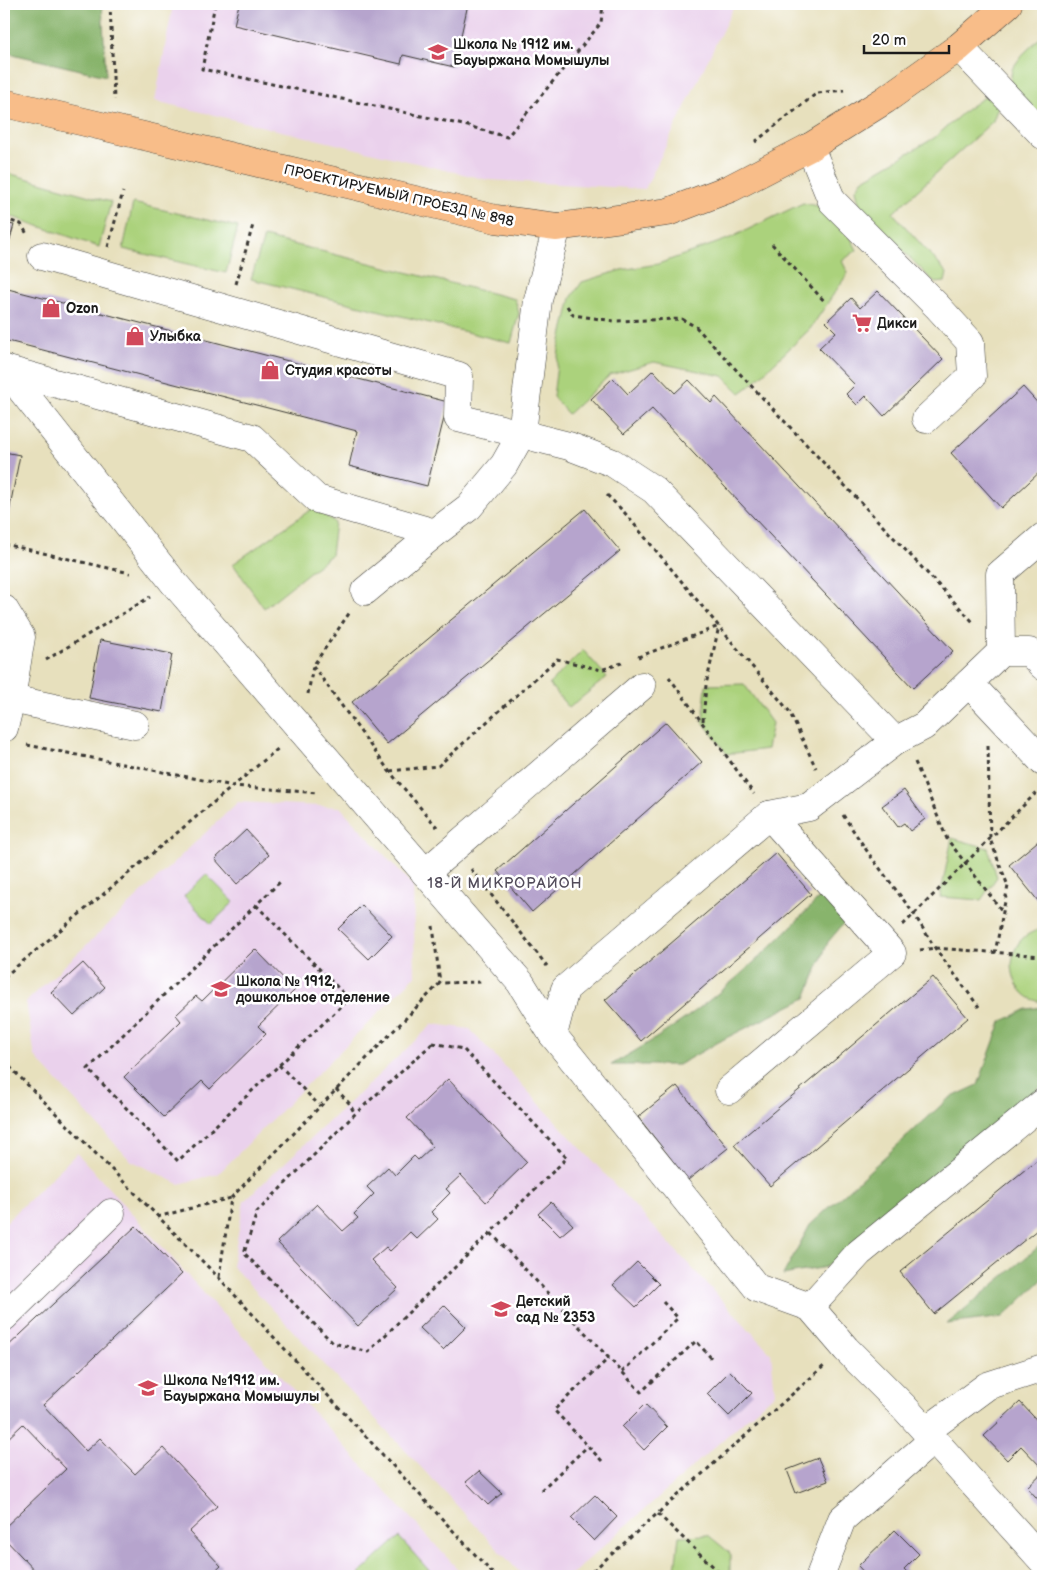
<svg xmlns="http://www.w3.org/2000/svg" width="1047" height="1580" font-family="'Balsamiq Sans',sans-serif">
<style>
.built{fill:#ead1ec}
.green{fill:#abd27c;stroke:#64774c}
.forest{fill:#88b46c;stroke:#526844}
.building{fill:#b6a4cd}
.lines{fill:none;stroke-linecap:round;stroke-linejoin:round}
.minor-casing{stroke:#3a3934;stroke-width:29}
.major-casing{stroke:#3a3934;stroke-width:29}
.path{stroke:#3a3934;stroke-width:3;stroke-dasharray:4 4;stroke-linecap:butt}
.minor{stroke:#fff;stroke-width:28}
.major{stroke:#f8bd89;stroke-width:28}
.labels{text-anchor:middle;stroke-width:5;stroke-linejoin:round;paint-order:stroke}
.poi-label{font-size:14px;font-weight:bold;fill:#1c1c1c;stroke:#fff;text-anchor:start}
.street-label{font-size:14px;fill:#1c1c1c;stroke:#fff}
.neighbourhood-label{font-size:15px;letter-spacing:1px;fill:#524c5a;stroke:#fff}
</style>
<rect width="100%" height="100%" fill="#fff"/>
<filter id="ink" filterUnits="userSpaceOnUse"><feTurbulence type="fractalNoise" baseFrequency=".02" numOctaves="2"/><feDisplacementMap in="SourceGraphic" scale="10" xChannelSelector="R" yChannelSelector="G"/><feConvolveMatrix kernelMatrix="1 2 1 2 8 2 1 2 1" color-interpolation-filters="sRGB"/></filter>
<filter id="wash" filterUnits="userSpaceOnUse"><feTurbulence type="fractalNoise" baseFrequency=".0096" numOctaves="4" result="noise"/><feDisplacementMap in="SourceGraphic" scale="20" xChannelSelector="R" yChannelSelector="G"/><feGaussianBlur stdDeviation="1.12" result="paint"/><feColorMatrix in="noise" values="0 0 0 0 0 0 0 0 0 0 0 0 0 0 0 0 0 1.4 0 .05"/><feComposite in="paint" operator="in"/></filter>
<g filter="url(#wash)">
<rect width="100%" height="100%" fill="#e7e0bd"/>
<!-- built -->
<g class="built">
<path d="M173,4H735L645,189L488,180L155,101Z"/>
<path d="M238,802L340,807L413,886L415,976L218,1174L179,1184L130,1160L35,1057L26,1002Z"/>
<path d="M433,1024L470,1029L771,1353L775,1393L570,1576H523L232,1266L244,1201Z"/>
<path d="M77,1153L219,1310L464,1576H4V1224Z"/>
</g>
<!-- green -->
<g class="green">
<path d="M1043,35V120L1010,84L1012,69L1022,55Z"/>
<path d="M986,96L999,104L993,121L893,213L947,273L945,282L935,283L860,208L856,189L862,180L934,138L967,109Z"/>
<path d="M4,172L111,202L99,247L4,214Z"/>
<path d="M133,203L238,227L226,273L123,249Z"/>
<path d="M803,203L818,206L850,236L857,250L842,261L848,273L810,329L750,386L740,393L723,376L654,362L610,375L568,414L553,397L559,349L571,298L582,282L621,270L658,264L728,239Z"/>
<path d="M264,237L515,299L519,313L511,343L251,279Z"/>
<path d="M313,508L335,522L331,555L264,608L233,564Z"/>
<path d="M583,650L607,677L569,708L549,684Z"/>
<path d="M744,684L772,723L767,749L727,754L703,722L706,685Z"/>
<path d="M952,838L988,848L997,877L981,900L940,897Z"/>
<path d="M206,874L234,902L211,924L184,896Z"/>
<path d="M1040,929H1043V1002C1013,1000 1002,958 1023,938C1027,934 1035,931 1040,929Z"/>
<path d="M708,1535L730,1553V1576H682L675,1569L679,1536Z"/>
<path d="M399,1537L434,1576H363L360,1573Z"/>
</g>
<!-- forest -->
<g class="forest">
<path d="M4,4H102L106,76L4,52Z"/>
<path d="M830,887L856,909L828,942L806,998L724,1039L678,1065H611C644,1046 677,1026 707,1002C751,968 791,927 830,887Z"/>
<path d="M1043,1007V1085L826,1267L783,1275L810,1225L948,1099L978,1085L1001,1022L1027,1009Z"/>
<path d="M1043,1243V1279L1003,1317L947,1324Z"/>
</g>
<g id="blocks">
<!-- building -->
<g class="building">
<path d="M239,4H369L376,5V4H468L454,67L403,55L401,64L234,25Z"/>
<path d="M4,223L14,225L4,260Z"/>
<path d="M4,288L448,402L427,486L349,466L357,431L4,340Z"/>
<path d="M878,291L943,359L884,416L866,396L857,405L846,394L855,385L819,348L836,332L826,322L851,298L860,308Z"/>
<path d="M653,370L675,393L689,380L711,403L716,397L953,651L913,688L652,409L624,434L591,399L613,378L628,394Z"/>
<path d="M1023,387L1043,409V469L1001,508L951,453Z"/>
<path d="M4,452L20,455L7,522H4Z"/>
<path d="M585,509L620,551L387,744L352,702Z"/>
<path d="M100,640L172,654L162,712L89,698Z"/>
<path d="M666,722L702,762L532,912L497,871Z"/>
<path d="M904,790L925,819L910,831L904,823L898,827L882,806Z"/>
<path d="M246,830L269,855L237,884L215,859Z"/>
<path d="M1043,837V907L1009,865Z"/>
<path d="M776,853L811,894L641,1041L605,1000Z"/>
<path d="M362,905L392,936L369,959L338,929Z"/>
<path d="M255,949L295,990L258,1026L266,1034L210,1089L202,1081L164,1117L124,1077L181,1021L176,1015L196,996L202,1001Z"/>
<path d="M83,963L105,987L74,1016L51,992Z"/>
<path d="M933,977L968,1018L770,1186L734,1145Z"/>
<path d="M448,1079L527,1162L486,1202L461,1175L446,1189L450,1193L431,1212L438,1219L417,1239L410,1232L390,1251L386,1247L371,1260L398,1288L358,1326L277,1242L317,1204L343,1231L358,1218L354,1214L374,1194L367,1187L388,1167L395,1175L414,1156L418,1160L433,1146L407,1118Z"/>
<path d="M677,1086L728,1148L688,1180L638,1117Z"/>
<path d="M1043,1155V1225L934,1314L900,1272Z"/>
<path d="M551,1202L573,1225L560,1236L538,1214Z"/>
<path d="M136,1226L182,1274L43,1405L86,1451L100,1438L135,1474L163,1448L217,1506L189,1532L221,1566L210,1576H40L4,1538V1528L66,1469L23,1424L4,1442V1350Z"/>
<path d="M637,1262L659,1284L636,1307L613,1285Z"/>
<path d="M444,1305L466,1327L443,1350L420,1328Z"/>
<path d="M730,1371L752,1393L729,1416L707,1394Z"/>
<path d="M1020,1402L1043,1427V1469L1021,1446L1007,1460L984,1436Z"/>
<path d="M645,1404L667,1427L644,1450L622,1427Z"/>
<path d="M818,1458L828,1481L796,1493L787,1470Z"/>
<path d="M479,1471L502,1493L488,1505L466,1482Z"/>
<path d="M1043,1472V1505L1027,1487Z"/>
<path d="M595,1495L617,1517L594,1541L571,1518Z"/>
<path d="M895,1530L919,1554L904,1569L911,1576H867L858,1566Z"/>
</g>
</g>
</g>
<g filter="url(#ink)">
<use href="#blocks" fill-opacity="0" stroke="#3a3934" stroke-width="1"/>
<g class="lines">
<defs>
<g id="minor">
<path d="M959,47L1043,135"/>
<path d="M810,147L832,201L937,306L970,342L972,376L926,419"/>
<path d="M42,256L459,376L458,418L569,446L613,463L654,490L895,741"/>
<path d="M4,369L252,438L317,499L435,533L469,507L504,465L522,433L538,300L557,227"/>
<path d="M5,369L174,583L520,982L553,1035L757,1288L810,1307L846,1349L903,1406L1043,1561"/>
<path d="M365,591L435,533"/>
<path d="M4,609L21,637L11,699L4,728"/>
<path d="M1001,652L1000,574L1043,537"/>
<path d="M969,683L1043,762"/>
<path d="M11,699L135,725"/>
<path d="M425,873L642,686"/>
<path d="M553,1035L565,989L769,815L809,807L895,741L924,726L1001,652H1029L1043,666"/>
<path d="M729,1090L892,953L769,815"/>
<path d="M810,1307L859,1253L1043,1103"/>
<path d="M4,1317L111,1213"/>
<path d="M926,1431L987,1386L1043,1368"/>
<path d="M820,1576L842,1519L933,1440"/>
</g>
<path id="major" d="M4,103L496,219L557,227L668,212L731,188L810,147L885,100L959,47L1008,4"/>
</defs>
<!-- minor casing -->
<use href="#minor" class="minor-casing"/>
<!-- major casing -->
<use href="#major" class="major-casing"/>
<!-- path -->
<g class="path">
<path d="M110,4L114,100"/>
<path d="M215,4L202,69L468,126L507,137L601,23L603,4"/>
<path d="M755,142L817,93L844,90"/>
<path d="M4,219L21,224L27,234"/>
<path d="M772,244L826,303"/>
<path d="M108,247L123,192"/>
<path d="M236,284L253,225"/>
<path d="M567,306L573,315L614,321L682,319L696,327L973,622"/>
<path d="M607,495L624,512L789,711L816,768"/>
<path d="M4,544L130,573"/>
<path d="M638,657L719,626"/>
<path d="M46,660L150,597"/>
<path d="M313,666L389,771L437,827"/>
<path d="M669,677L754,794"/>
<path d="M308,694L313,666L350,612"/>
<path d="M703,721L706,685L719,626"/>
<path d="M27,745L233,786L318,793"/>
<path d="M988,746L990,839L1008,886L995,953"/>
<path d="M915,762L947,839L1002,911"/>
<path d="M390,771L438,766L557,659L601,670L625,662"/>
<path d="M843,815L869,854L914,914L935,948L979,1007"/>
<path d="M471,869L547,966"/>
<path d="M256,905L349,999L178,1161L88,1069L256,905L282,880"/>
<path d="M903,925L1039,790"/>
<path d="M433,926L440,983"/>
<path d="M920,950L935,948L1043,956"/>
<path d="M4,977L280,747"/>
<path d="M433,1043L463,1049L567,1158L368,1352L333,1343L244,1253L257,1212L355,1114Z"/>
<path d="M4,1061L219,1278L495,1576"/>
<path d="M279,1065L320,1106"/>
<path d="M336,1089L349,1103L355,1114"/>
<path d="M157,1217L231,1198"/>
<path d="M491,1233L641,1392L696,1341L713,1360"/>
<path d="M219,1277L231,1198L440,983L483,982"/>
<path d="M622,1372L678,1318L663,1302"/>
<path d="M602,1461L554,1410L609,1358"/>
<path d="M541,1490L588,1446"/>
<path d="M658,1514L723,1576"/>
<path d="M587,1576L824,1366"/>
</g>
<!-- minor -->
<use href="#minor" class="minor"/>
<!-- major -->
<use href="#major" class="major"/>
</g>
</g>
<!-- icons -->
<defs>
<symbol id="school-bare" viewBox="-9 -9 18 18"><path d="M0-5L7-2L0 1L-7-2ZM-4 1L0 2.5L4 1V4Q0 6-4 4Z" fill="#d1495b" stroke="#fff" stroke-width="2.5" paint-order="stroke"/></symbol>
<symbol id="shop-bare" viewBox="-9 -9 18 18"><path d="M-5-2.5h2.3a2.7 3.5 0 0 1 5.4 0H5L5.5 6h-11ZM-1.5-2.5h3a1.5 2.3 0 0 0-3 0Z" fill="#d1495b" stroke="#fff" stroke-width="2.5" paint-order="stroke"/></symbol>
<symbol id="supermarket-bare" viewBox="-9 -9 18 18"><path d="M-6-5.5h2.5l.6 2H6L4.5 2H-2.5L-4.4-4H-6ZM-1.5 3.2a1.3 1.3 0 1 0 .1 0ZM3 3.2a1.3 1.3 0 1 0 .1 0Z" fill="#d1495b" stroke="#fff" stroke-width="2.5" paint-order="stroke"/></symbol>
</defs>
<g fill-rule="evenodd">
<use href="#school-bare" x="424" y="38" width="28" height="28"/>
<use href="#shop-bare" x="37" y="294" width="28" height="28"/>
<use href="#supermarket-bare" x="848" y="309" width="28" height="28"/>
<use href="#shop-bare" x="121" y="322" width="28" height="28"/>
<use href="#shop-bare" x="256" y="356" width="28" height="28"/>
<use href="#school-bare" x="207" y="975" width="28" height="28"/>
<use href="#school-bare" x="487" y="1295" width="28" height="28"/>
<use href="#school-bare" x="134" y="1374" width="28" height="28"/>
</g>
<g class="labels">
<!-- poi labels -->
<g class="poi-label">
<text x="453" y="49">Школа № 1912 им.<tspan x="453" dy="16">Бауыржана Момышулы</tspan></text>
<text x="66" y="313">Ozon</text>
<text x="877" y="328">Дикси</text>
<text x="150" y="341">Улыбка</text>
<text x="285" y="375">Студия красоты</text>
<text x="236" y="986">Школа № 1912,<tspan x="236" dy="16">дошкольное отделение</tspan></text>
<text x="516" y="1306">Детский<tspan x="516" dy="16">сад № 2353</tspan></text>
<text x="163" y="1385">Школа №1912 им.<tspan x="163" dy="16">Бауыржана Момышулы</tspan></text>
</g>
<!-- street labels -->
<g class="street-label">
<text transform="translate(399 195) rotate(13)" y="5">ПРОЕКТИРУЕМЫЙ ПРОЕЗД № 898</text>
</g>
<!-- neighbourhood labels -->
<g class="neighbourhood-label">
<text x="505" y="888">18-Й МИКРОРАЙОН</text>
</g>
</g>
<!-- margin -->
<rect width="1047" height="1580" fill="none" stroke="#fff" stroke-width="20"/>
<!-- scale -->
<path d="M864 45v8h85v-8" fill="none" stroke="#1c1c1c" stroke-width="2.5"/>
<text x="872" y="45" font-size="15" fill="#1c1c1c" stroke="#ffffff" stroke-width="4" paint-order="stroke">20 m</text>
</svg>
